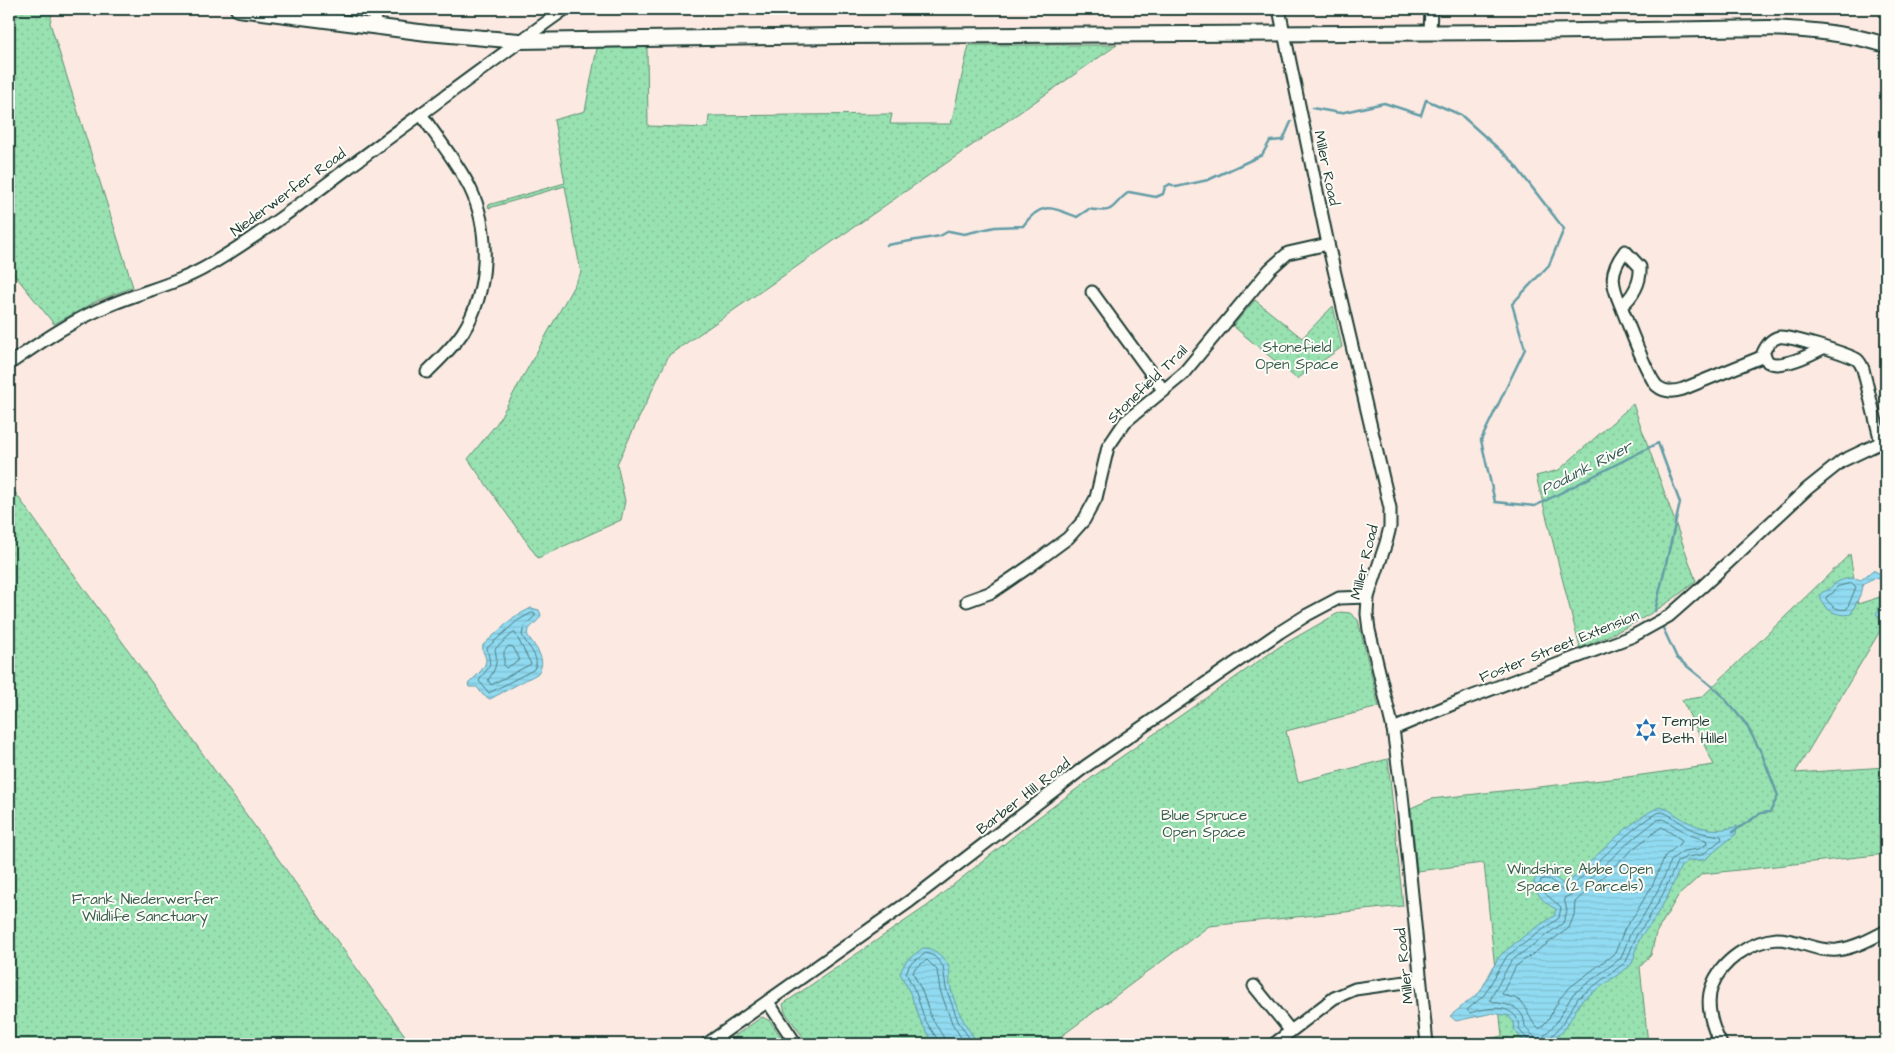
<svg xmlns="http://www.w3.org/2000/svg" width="1895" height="1053" font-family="'Architects Daughter',sans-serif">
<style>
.park{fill:url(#park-dots);stroke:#5c8f72}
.water{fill:url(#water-rules);stroke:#639ca6}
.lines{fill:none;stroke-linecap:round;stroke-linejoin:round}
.shore{stroke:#4d7c80;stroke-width:1}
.stream{stroke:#639ca6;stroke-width:2.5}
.minor-casing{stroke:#1f3d34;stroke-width:15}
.major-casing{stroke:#1f3d34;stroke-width:18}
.minor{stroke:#fdfcf7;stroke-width:11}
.major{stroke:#fdfcf7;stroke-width:14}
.labels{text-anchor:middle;stroke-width:4;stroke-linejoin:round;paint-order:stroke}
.street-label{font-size:15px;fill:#1f3d34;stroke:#fdfcf7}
.park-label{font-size:15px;fill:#375e4d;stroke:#fdfcf7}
.poi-label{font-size:15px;fill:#1f3d34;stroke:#fdfcf7;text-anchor:start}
.water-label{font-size:16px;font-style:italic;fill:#365d5a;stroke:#fdfcf7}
</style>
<defs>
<pattern id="park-dots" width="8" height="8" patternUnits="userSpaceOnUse" patternTransform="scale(1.25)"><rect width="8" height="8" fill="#98e1b0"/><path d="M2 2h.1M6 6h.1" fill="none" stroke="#83c298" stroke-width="1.8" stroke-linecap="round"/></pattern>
<pattern id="water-rules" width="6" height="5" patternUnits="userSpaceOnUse" patternTransform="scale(1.25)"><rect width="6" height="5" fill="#91dbf2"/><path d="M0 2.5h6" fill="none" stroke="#7dbdd0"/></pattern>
</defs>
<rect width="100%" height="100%" fill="#fceae2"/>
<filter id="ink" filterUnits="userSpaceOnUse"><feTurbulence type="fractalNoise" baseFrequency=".02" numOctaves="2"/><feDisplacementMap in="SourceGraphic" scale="10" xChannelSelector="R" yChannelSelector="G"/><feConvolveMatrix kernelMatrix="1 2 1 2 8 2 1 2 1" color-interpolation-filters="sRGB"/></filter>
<g filter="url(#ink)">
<!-- park -->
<g class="park">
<path d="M9,9H53L50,23L133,287L99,300L54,324L9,268Z"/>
<path d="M969,45H1117L669,355L617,464L625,501L621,520L538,558L468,459L497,423L581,273L565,186L489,208L488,205L565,183L554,120L585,111L597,48L647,47L648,126L708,128L709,116L892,114L890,124H951Z"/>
<path d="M1255,300L1302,338L1333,306L1342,347L1297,379L1233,326Z"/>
<path d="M1633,404L1696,581C1659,612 1624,630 1580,648L1536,476L1559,470Z"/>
<path d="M9,484L411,1044H9Z"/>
<path d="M1850,554L1858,604L1886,595V621L1795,773L1886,767V854L1702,874L1678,896L1656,933L1651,955L1640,967L1648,1044H1465L1502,1036L1484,863L1417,871L1411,808L1431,799L1620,778L1714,765L1682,700L1702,697Z"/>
<path d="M1340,612L1350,613L1358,620L1379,707L1286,731L1298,782L1388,759L1403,906L1209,926L1051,1044H808L785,1012L783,1004L927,906L1024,828L1101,771L1279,647Z"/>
<path d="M762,1017L770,1021L786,1044H723Z"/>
</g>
<!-- water -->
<g class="water">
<path d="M1873,570L1886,577V615L1881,619L1876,614L1879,609L1880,597L1886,586C1881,574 1869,578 1862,586L1860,595L1851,614C1838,617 1822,610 1820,595L1823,592L1830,589C1832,583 1845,578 1852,578C1856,578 1858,579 1861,580Z"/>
<path d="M531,608L539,610L541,615C538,623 529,626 527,634C535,648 549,660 537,674L490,699L483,695L477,687H469L468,684C474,678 485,669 486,661C486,655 481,651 483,645L514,617Z"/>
<path d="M1660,807C1669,809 1673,813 1681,818C1699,829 1717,833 1737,826L1736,834L1704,860L1688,861L1681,866L1668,896L1651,924L1641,936L1635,951L1634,959L1630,966L1581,1001L1565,1029L1549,1044H1530L1523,1041L1514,1029L1513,1022L1509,1016L1493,1013L1456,1021L1450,1016L1480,992L1498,958L1503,953L1528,933L1554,916L1556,909C1545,904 1535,894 1534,881C1545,864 1554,877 1565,886C1587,865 1634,816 1660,807Z"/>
<path d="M923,948C934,948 943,956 948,965C951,971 949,978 950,984C954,1006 966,1028 979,1044H934L921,1022L911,995L900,973L906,961Z"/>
</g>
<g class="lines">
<!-- shore -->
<g class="shore">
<path d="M1852,583L1856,587L1847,609C1838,611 1832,607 1826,599L1827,596L1833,593L1837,587Z"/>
<path d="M532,613L535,614V616L524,626L522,635C527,646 543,660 533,670L489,693L479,681C490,663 492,671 487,648L517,621Z"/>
<path d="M515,633L531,664L491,685L488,680C496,669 498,662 495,649L512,634Z"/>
<path d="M509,646L513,647L520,660L506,668L504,666V652Z"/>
<path d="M1662,827L1682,840V842L1665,856L1652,886L1635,914L1625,928L1615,953L1569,988L1560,998L1549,1018L1541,1028H1538C1529,1022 1530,1009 1520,1001C1515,997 1507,997 1502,994L1516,966L1569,928L1574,915L1575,902L1634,848Z"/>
<path d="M938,1044V1040L925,1020L916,993L906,973L910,964L926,953L934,956L943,966L946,988L958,1021L973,1044"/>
<path d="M945,1044L944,1038L931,1017L922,991L913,973L915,968L927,960L937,970L940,990L952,1023L965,1044"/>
<path d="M1530,1044C1529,1038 1525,1037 1521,1032C1518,1027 1519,1022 1516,1017C1506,1003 1483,1009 1470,1013L1467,1010L1484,995L1507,956L1559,918L1561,907C1553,900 1545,895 1539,886L1541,880C1550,876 1555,884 1562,890H1568C1583,877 1647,811 1662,812C1669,813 1684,826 1692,829C1701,834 1711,834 1721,836L1722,839L1702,855L1686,857L1677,862L1663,894L1647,921L1637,934L1626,962L1578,998L1561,1026L1549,1039L1548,1044"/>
<path d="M1537,1044C1536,1035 1531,1035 1526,1028C1524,1025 1525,1021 1523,1017C1516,1002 1501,1006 1490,1000L1511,961L1563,923L1567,911L1564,898L1573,894L1629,842L1657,820L1663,819L1690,835L1706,840L1707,844L1699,849L1683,851L1672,859L1658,890L1642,918L1631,932L1621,958L1573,994L1556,1023L1544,1036L1542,1044"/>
</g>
<!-- stream -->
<g class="stream">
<path d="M1312,108L1340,113L1384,103L1421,115L1426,100L1461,115L1511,160L1564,229L1549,265L1512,304L1525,349L1481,440L1495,502L1535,506L1658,443L1680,503L1655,611"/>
<path d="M887,245L940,236L949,231L964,234L995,227L1023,226C1041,201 1051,207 1077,217L1089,209C1118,214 1109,206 1129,192L1156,197L1163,194L1165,187L1170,184L1176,187L1208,180L1262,155L1270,141L1283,140L1291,122"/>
<path d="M1663,628L1677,658L1719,692L1746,724L1762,754L1778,796L1770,812L1761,813L1733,832"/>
</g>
<defs>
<g id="minor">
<path d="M1279,9L1328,244L1390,508V527L1386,543L1368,597L1367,614L1369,630L1393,729L1402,795L1427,1044"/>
<path d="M373,26L377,9"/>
<path d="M1430,32L1431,9"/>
<path d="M421,114C437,138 457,162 470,188C491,231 489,291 463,332C453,347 440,359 427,372"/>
<path d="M1092,292L1164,391"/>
<path d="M1621,306C1633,297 1641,282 1640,267L1625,251C1609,272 1611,283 1621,306C1627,321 1648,378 1657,386C1664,392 1674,392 1683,389L1764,356"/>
<path d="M1823,348C1810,355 1781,369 1768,362L1763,353C1766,346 1771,339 1779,337C1788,335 1847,354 1856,359C1860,361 1861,365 1863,369L1881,442"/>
<path d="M9,364C41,342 74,319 110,305C143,291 177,284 208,266C257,237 303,202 348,168C420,115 492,61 565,9"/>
<path d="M967,601L992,592L1030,566L1068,538L1084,520L1096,498L1108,447L1125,422L1182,375L1270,269L1288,253L1328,244"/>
<path d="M1393,729L1460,701L1633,636L1669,616L1703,586L1807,489L1842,461L1886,440"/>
<path d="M1254,986L1290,1030"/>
<path d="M768,1002L796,1044"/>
<path d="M707,1044L910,901L1086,766L1280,632L1307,615L1339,598L1368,597"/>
<path d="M1274,1044L1334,998L1355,989L1420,980"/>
<path d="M1721,1044C1712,1028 1705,1004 1712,986C1721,961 1751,941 1777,939C1798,939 1816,952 1837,950C1854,948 1871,939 1886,931"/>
</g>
<path id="major" d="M238,9L427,33L519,41L842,36L1514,32L1770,28C1811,30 1847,33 1886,45"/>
</defs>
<!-- minor casing -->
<use href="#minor" class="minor-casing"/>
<!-- major casing -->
<use href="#major" class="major-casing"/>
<!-- minor -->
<use href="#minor" class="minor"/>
<!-- major -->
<use href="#major" class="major"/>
</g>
</g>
<!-- icons -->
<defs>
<symbol id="synagogue-bare" viewBox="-9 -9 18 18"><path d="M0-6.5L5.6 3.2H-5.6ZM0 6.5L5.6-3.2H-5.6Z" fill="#1f6fb2" stroke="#fdfcf7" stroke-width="2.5" paint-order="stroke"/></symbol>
</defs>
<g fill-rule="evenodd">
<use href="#synagogue-bare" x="1630" y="714" width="32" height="32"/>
</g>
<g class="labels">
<!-- street labels -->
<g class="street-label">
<text transform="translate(1327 168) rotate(78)" y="5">Miller Road</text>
<text transform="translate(288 192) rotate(-36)" y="5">Niederwerfer Road</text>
<text transform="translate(1147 384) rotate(-44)" y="5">Stonefield Trail</text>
<text transform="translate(1364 562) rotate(-76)" y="5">Miller Road</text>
<text transform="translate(1559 646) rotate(-22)" y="5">Foster Street Extension</text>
<text transform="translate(1023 796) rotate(-38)" y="5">Barber Hill Road</text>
<text transform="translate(1404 966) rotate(-96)" y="5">Miller Road</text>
</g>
<!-- park labels -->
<g class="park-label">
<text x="1297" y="352">Stonefield<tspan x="1297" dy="17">Open Space</tspan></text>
<text x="1204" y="820">Blue Spruce<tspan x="1204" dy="17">Open Space</tspan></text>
<text x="1580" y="874">Windshire Abbe Open<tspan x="1580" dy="17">Space (2 Parcels)</tspan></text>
<text x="145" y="904">Frank Niederwerfer<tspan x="145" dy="17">Wildlife Sanctuary</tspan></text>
</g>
<!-- poi labels -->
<g class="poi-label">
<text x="1662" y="726">Temple<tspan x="1662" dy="17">Beth Hillel</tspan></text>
</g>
<!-- water labels -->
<g class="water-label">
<text transform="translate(1586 467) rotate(-27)" y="6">Podunk River</text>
</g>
</g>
<!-- margin -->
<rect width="1895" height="1053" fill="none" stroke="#fdfcf7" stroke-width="30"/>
<rect x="15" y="15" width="1865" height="1023" fill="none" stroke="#1f3d34" stroke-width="2" filter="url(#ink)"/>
</svg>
